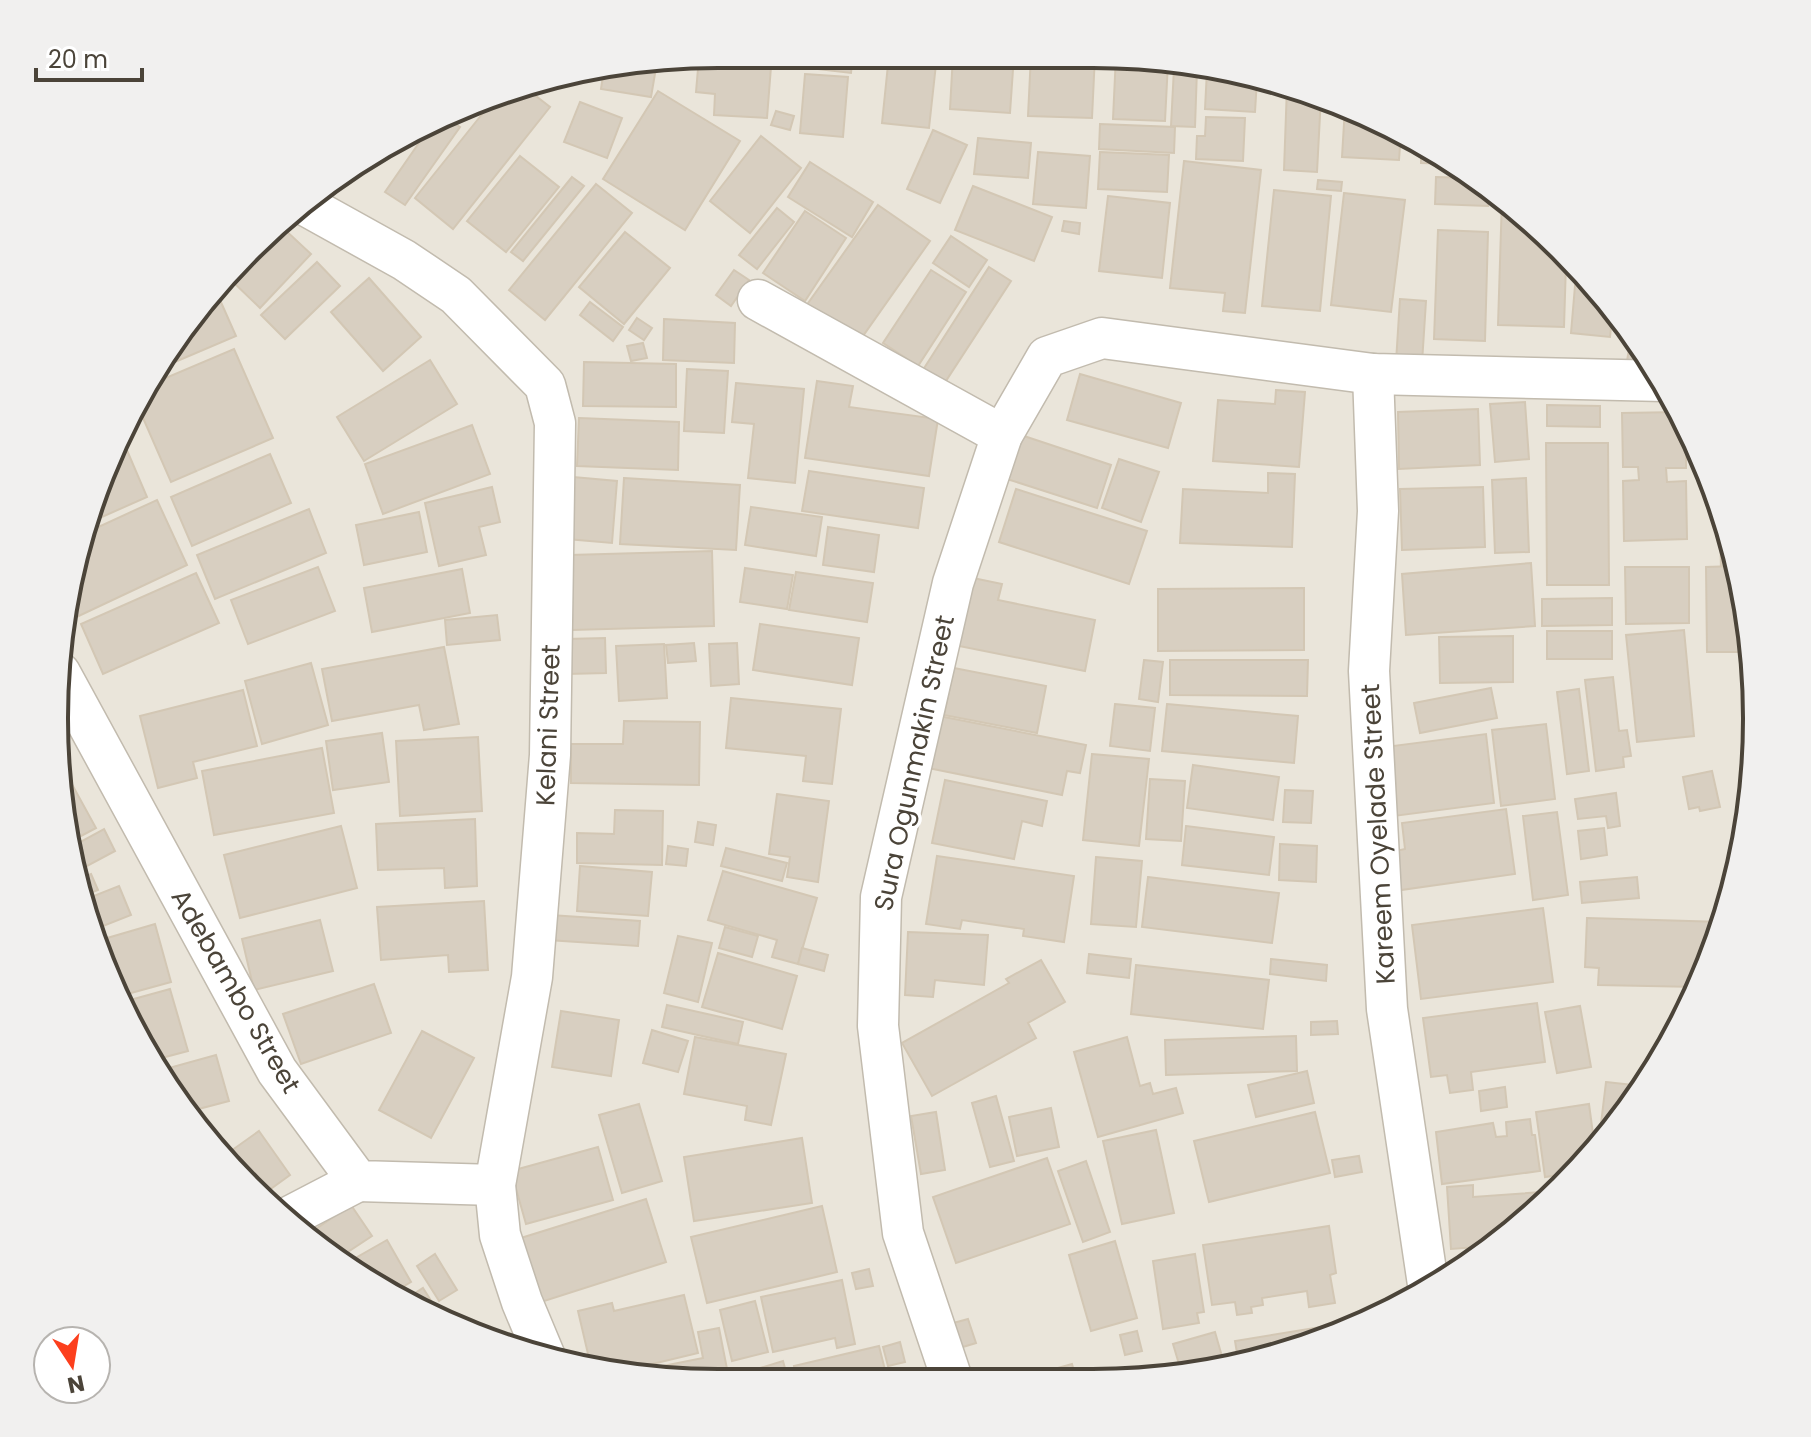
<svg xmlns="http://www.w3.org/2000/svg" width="1811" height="1437" font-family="Poppins,sans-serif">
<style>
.residential{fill:#eae5da}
.building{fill:#d8cfc1;stroke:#d3c7b4;stroke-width:2}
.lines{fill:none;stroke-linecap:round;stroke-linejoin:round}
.minor-casing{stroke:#c2bbae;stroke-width:43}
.minor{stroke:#fff;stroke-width:40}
.labels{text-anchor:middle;stroke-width:7;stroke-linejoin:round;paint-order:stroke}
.street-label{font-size:26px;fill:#4b4439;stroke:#fff}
.rim{fill:none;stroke:#4b4439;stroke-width:4}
</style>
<rect width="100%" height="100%" fill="#f6f3ec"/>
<!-- residential -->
<path class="residential" d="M719,54L1136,55L1307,89L1425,143L1530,219L1668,387L1722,505L1751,632L1756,762L1734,891L1688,1013L1619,1123L1530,1218L1424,1294L1265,1360L1136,1382L718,1383L589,1370L464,1332L314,1246L219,1156L143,1050L77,890L54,718L77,546L143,386L249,248L387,143L547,77Z"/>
<!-- building -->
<g class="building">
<path d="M718,54H772L767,118L714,115L715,94L696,92L699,57Z"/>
<path d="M793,54H853L851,73L791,66Z"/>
<path d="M889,55H937L929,128L882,123Z"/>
<path d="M953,55H1014L1010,113L950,109Z"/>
<path d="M1031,55H1095L1092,118L1028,116Z"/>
<path d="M1116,55H1136L1168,62L1165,121L1113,119Z"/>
<path d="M657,62L651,97L601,89L604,69Z"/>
<path d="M1174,68L1197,69L1195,127L1171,126Z"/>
<path d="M1207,70L1257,79L1255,112L1205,109Z"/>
<path d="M805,74L848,77L843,137L800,133Z"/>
<path d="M523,86L550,107L453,229L415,198L495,98Z"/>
<path d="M1287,86L1321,96L1317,172L1284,170Z"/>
<path d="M658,91L740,141L685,230L603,179Z"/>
<path d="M580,102L622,118L607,158L564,142Z"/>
<path d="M1345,107L1401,132L1399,160L1342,157Z"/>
<path d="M776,111L794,116L790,130L771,125Z"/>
<path d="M1206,117L1245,118L1243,161L1196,159L1197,136H1205Z"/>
<path d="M446,118L460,127L405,205L385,192L432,124Z"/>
<path d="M1100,124L1175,127L1174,153L1099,149Z"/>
<path d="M933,130L967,145L940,203L907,189Z"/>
<path d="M761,136L801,168L750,233L710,201Z"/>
<path d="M978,138L1031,143L1028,178L974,174Z"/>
<path d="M1421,142L1425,143L1454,164L1421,163Z"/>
<path d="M1038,152L1090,156L1086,208L1033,204Z"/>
<path d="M1100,152L1169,155L1167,192L1098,189Z"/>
<path d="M520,156L559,187L506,252L467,221Z"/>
<path d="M1184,161L1261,170L1245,313L1223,311L1225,293L1170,288Z"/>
<path d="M810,162L873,202L852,237L788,197Z"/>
<path d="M572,177L584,186L523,261L511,252Z"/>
<path d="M1436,177L1473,178L1488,188V206L1435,204Z"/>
<path d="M1318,180L1342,182L1341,191L1317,189Z"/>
<path d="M596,184L632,213L545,320L509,290Z"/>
<path d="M973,186L1052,217L1034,261L955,230Z"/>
<path d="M1274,190L1331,196L1320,311L1262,306Z"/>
<path d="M1344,193L1405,200L1391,312L1331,305Z"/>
<path d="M1108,196L1170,203L1162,278L1099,271Z"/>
<path d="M1502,198L1530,219L1566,263L1564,327L1498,325Z"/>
<path d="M878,205L930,241L858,343L806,306Z"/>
<path d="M777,208L794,222L757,269L739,255Z"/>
<path d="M805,211L846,238L805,301L763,273Z"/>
<path d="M1064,221L1080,223L1079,234L1062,231Z"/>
<path d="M283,228L311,254L260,308L232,281Z"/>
<path d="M1438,230L1488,232L1485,341L1434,339Z"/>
<path d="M625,232L670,268L624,324L579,287Z"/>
<path d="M951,236L987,260L969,287L933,263Z"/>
<path d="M317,262L340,286L285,339L261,315Z"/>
<path d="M989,267L1011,281L942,387L921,373Z"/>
<path d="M734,270L749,280L731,306L716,295Z"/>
<path d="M931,270L966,292L918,366L883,343Z"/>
<path d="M1576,274L1612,318L1610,337L1571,333Z"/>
<path d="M369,278L421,337L383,371L331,312Z"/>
<path d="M216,291L236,336L156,370Z"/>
<path d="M1400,299L1426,301L1422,363L1396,362Z"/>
<path d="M590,302L623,327L613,341L580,315Z"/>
<path d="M637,318L652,328L644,340L629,330Z"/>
<path d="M664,319L735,323L734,363L663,360Z"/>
<path d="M643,343L647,358L631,361L627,346Z"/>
<path d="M234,349L273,438L171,482L136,402L142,388Z"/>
<path d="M1629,349L1638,350L1644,357L1641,375L1625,373Z"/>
<path d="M430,360L457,404L364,461L337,417Z"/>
<path d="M584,362L676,364V407L583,406Z"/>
<path d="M687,369L728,371L724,433L684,431Z"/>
<path d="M1080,374L1181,403L1168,448L1067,420Z"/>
<path d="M817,381L853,386L849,407L938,419L929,476L805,458Z"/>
<path d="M736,383L804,389L795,483L748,478L754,424L732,422Z"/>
<path d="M1276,390L1305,392L1299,467L1213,461L1218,400L1275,404Z"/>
<path d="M1525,402L1529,459L1495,462L1490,404Z"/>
<path d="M1547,405L1600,406V427L1547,426Z"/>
<path d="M1478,409L1480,465L1399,469L1398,412Z"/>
<path d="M1680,412L1686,425V468H1666L1667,482L1686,481L1687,539L1624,541L1623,481L1639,480L1638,467H1623L1622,413Z"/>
<path d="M579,418L679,422L678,470L577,466Z"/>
<path d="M472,425L490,474L383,514L365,464Z"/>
<path d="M1021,435L1111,465L1097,508L1007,479Z"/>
<path d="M1546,443H1608L1609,585H1547Z"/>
<path d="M126,448L147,497L86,524L116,452Z"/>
<path d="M270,454L291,503L192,546L171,497Z"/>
<path d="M1119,459L1159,472L1141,522L1102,508Z"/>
<path d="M809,471L924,488L918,528L802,511Z"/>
<path d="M1268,473L1295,474L1292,547L1180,543L1183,489L1268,493Z"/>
<path d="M573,477L617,481L612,543L567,539Z"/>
<path d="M624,478L740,485L736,550L620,544Z"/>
<path d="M1526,478L1529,552L1495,553L1492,480Z"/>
<path d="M492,487L500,522L479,527L486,555L439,566L425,503Z"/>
<path d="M1483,487L1485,547L1402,550L1400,489Z"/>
<path d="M1016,489L1147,531L1129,584L999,542Z"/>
<path d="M157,500L187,565L68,621L77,546L81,535Z"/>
<path d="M1720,502L1722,505L1738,574H1721Z"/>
<path d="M751,507L822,517L816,556L745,545Z"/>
<path d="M309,509L326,553L215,599L197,555Z"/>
<path d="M419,512L427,552L364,565L356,525Z"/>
<path d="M828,527L879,535L874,572L823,565Z"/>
<path d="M712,551L714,626L572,630L570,555Z"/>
<path d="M1531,563L1535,626L1406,635L1402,574Z"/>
<path d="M1736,566L1751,632L1752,652H1707L1706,567Z"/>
<path d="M318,567L335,611L248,644L231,600Z"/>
<path d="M1625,567H1689V623L1626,624Z"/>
<path d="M745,568L793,575L787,609L740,602Z"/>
<path d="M462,569L470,613L372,632L364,588Z"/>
<path d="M796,572L873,583L867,622L789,610Z"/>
<path d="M196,573L219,623L103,674L81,624Z"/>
<path d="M973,578L1002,584L998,600L1095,620L1085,671L959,646Z"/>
<path d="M1304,588V650L1158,651V589Z"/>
<path d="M1612,598V625L1542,626V599Z"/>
<path d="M497,615L500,640L447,645L445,620Z"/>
<path d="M760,624L859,638L852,685L753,670Z"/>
<path d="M1684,630L1694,736L1637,742L1626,635Z"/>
<rect x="1547" y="631" width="65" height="28"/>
<path d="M1513,636V682L1440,683L1439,637Z"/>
<path d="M605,638L606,673L567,674L566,639Z"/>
<path d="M694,643L696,661L668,663L666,645Z"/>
<path d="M737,643L739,684L711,686L709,644Z"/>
<path d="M664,644L667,698L619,701L616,646Z"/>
<path d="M444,647L459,724L424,730L419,705L332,721L322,669Z"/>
<path d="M1144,660L1163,662L1158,702L1139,699Z"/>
<path d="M1170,660H1308L1307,696L1170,695Z"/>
<path d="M311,663L328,725L262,744L245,681Z"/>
<path d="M954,668L1046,686L1037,733L944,715Z"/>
<path d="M1613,677L1619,731L1627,730L1631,756L1623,757L1624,767L1596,771L1585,680Z"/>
<path d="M1491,688L1497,718L1420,733L1414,703Z"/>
<path d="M1579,689L1589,771L1567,774L1557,692Z"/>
<path d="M243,690L257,746L193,762L197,778L158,788L140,716Z"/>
<path d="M731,698L841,709L832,784L803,781L806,756L726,748Z"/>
<path d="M1115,704L1155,708L1150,751L1110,746Z"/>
<path d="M1167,704L1298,716L1294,763L1162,751Z"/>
<path d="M934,715L1086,745L1080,773L1067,771L1062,795L923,767Z"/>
<path d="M624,721L700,722L699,785L571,783V744H623Z"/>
<path d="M1546,724L1555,799L1501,806L1492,730Z"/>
<path d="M382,733L389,782L333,790L326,741Z"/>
<path d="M1486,734L1494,803L1394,816L1385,747Z"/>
<path d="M478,737L482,811L400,816L396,741Z"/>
<path d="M322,748L334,813L214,835L202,771Z"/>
<path d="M1092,754L1149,759L1139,846L1083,840Z"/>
<path d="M1193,765L1279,777L1273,820L1187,808Z"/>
<path d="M63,768L96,828L70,842L61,770Z"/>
<path d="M1712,771L1720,807L1700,811L1699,807L1689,809L1683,777Z"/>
<path d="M1150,779L1185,781L1181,841L1146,839Z"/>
<path d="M945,780L1047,801L1042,826L1022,821L1014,859L932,843Z"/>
<path d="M1285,790L1313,791L1311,823L1283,822Z"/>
<path d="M1616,793L1620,826L1608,828L1606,816L1578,819L1575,799Z"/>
<path d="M777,794L829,801L818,882L787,877L790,857L769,854Z"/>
<path d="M1506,809L1515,874L1401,890L1396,851L1405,849L1402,823Z"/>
<path d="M615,810L663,811L662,865L577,863V833L614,834Z"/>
<path d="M1557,812L1568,895L1533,900L1523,816Z"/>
<path d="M475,819L477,886L445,888L444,868L378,870L376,824Z"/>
<path d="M698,822L716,825L713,845L695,842Z"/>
<path d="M341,826L357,888L240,918L224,855Z"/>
<path d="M1186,826L1274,837L1269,875L1182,865Z"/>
<path d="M1604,828L1607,855L1581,859L1578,831Z"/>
<path d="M104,829L115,851L74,873L71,847Z"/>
<path d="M1280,844L1317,846L1316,882L1279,880Z"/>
<path d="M668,846L688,849L686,866L666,864Z"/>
<path d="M726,848L787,863L782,881L721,866Z"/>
<path d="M937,856L1074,876L1064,942L1023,936L1024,929L962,920L960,929L926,924Z"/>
<path d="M1096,857L1142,861L1136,927L1091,924Z"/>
<path d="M580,866L652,872L648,916L577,911Z"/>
<path d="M723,871L817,898L798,964L772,957L777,940L708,920Z"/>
<path d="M91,874L98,890L80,897L75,880Z"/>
<path d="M1148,877L1279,893L1272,943L1142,927Z"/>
<path d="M1637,877L1639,898L1582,903L1580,882Z"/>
<path d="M119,886L131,915L93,930L81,901Z"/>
<path d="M484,901L488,970L449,972L448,955L381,960L377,907Z"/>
<path d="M1543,908L1553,982L1421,999L1412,925Z"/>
<path d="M550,915L640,921L638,946L548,940Z"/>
<path d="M1587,918L1722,922L1698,987L1598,985L1599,968L1585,967Z"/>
<path d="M320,920L333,971L254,990L242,939Z"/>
<path d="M155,924L171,982L120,996L97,941Z"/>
<path d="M725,927L758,936L752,957L719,948Z"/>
<path d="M908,932L988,935L984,985L935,980L933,997L905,995Z"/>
<path d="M678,936L712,943L698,1002L664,993Z"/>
<path d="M802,948L828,955L824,971L798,964Z"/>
<path d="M718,953L797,976L782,1029L702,1007Z"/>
<path d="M1089,954L1131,959L1129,978L1087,973Z"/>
<path d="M1271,959L1327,965L1326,981L1270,974Z"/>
<path d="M1041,960L1065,1002L1028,1023L1036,1038L932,1096L902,1043L1009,983L1006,979Z"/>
<path d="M1136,965L1269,980L1263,1029L1131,1014Z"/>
<path d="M374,984L391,1033L301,1064L283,1014Z"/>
<path d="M170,989L188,1051L150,1061L143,1050L123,1002Z"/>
<path d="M1537,1003L1545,1062L1471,1072L1473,1090L1450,1093L1447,1075L1431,1077L1423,1018Z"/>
<path d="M667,1005L743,1022L738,1044L662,1027Z"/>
<path d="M1580,1006L1591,1067L1557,1073L1545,1012Z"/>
<path d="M561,1011L619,1020L611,1076L552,1067Z"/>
<path d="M1337,1021L1338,1034L1311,1035V1022Z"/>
<path d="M652,1030L688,1041L678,1072L643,1063Z"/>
<path d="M422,1031L474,1058L431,1138L379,1110Z"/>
<path d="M1296,1036L1297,1071L1166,1075L1165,1040Z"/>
<path d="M695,1037L786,1054L771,1125L745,1120L747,1106L684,1094Z"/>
<path d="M1127,1037L1140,1086L1150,1083L1153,1094L1176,1088L1183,1113L1098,1137L1074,1052Z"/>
<path d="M216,1055L229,1101L187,1112L158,1071Z"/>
<path d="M1307,1071L1314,1103L1256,1117L1248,1085Z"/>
<path d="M1606,1082L1643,1086L1610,1133L1600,1132Z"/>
<path d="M1505,1087L1507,1107L1481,1111L1479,1091Z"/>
<path d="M996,1096L1014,1161L990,1167L972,1103Z"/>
<path d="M639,1104L662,1181L622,1193L599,1115Z"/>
<path d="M1589,1104L1595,1149L1573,1173L1545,1177L1536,1112Z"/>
<path d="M1051,1108L1059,1147L1017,1156L1009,1117Z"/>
<path d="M936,1112L945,1170L921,1174L911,1116Z"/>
<path d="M1315,1112L1330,1173L1209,1202L1194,1141Z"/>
<path d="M193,1114L209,1143L190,1116Z"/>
<path d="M1530,1119L1532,1135H1535L1540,1171L1442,1184L1436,1132L1493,1123L1496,1137L1507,1136L1506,1122Z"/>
<path d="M1156,1130L1174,1213L1122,1224L1103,1141Z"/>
<path d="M259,1131L290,1175L261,1196L221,1158Z"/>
<path d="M802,1138L812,1203L694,1221L684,1157Z"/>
<path d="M598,1147L613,1200L526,1224L511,1171Z"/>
<path d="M1359,1156L1362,1172L1335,1177L1332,1160Z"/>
<path d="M1047,1158L1070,1224L956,1263L933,1197Z"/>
<path d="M1086,1161L1110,1232L1083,1242L1058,1171Z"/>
<path d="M1473,1185V1197L1556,1191L1530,1218L1492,1246L1451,1249L1447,1187Z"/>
<path d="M646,1199L666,1262L541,1302L521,1238Z"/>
<path d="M351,1205L372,1236L337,1259L314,1246L304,1237Z"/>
<path d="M822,1206L837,1272L707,1303L691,1237Z"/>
<path d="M1329,1226L1336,1273L1330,1275L1335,1303L1309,1307L1307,1291L1262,1298L1263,1305L1251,1307L1252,1313L1237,1315L1235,1302L1212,1305L1203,1245Z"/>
<path d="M387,1240L411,1282L394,1292L345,1264Z"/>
<path d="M1115,1241L1137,1318L1091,1331L1069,1255Z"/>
<path d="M435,1254L457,1290L439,1301L417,1266Z"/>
<path d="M1195,1254L1204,1312L1197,1313L1199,1323L1163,1329L1153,1261Z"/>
<path d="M1470,1261L1455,1273L1454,1263Z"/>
<path d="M869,1269L873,1286L856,1289L852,1273Z"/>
<path d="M842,1280L855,1344L837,1348L835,1338L773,1352L761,1297Z"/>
<path d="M423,1288L444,1321L406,1299Z"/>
<path d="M684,1295L698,1353L615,1373L592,1371L578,1311L612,1303L614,1311Z"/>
<path d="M755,1301L768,1352L732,1361L720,1310Z"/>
<path d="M968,1319L976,1343L953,1350L946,1325Z"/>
<path d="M1351,1322L1352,1324L1265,1360L1239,1365L1235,1341Z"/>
<path d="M719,1328L727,1369L677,1379L623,1374L703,1358L698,1332Z"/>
<path d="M1137,1331L1142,1351L1125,1355L1120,1335Z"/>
<path d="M1215,1332L1225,1367L1182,1374L1173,1344Z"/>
<path d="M900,1342L905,1362L888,1366L883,1347Z"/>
<path d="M879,1346L888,1382L797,1383L794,1366Z"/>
<path d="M783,1361L789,1383H747L744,1373Z"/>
<path d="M1072,1364L1077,1382H1008Z"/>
</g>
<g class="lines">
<defs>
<g id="minor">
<path d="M305,205L404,260L456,295L545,385L555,423L550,755L532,977L495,1185L500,1235L522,1302L545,1357"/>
<path d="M758,300L1002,435"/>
<path d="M1373,374L1378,511L1369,671L1387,1009L1429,1291"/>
<path d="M60,673L277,1071L358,1181L495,1185"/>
<path d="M285,1219L358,1181"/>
<path d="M953,1382L903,1233L878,1026L881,897L953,583L1002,435L1047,357L1102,338L1373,374L1664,381"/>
</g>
</defs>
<!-- minor casing -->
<use href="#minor" class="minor-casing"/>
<!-- minor -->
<use href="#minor" class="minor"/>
</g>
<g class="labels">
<!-- street labels -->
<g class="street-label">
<text transform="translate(548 725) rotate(-88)" y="9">Kelani Street</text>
<text transform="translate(914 763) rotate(-78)" y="9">Sura Ogunmakin Street</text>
<text transform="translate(1378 834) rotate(-93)" y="9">Kareem Oyelade Street</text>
<text transform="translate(236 991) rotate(60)" y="9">Adebambo Street</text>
</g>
</g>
<!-- crop -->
<path d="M0 0H1811V1437H0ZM718 68H1093A650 650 0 0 1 1743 718V719A650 650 0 0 1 1093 1369H718A650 650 0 0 1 68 719V718A650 650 0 0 1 718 68Z" fill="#f1f0ef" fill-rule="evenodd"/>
<path class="rim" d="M718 68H1093A650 650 0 0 1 1743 718V719A650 650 0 0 1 1093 1369H718A650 650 0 0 1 68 719V718A650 650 0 0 1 718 68Z"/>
<!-- north arrow -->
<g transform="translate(72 1365) rotate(168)"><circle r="38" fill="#ffffff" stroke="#b7b4b0" stroke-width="2"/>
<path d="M0-6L14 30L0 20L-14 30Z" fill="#fc3f1d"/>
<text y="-12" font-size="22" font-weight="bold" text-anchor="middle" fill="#4b4439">N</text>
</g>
<!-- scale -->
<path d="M36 68v12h106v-12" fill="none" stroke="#4b4439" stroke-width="4"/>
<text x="48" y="68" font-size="24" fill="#4b4439" stroke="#ffffff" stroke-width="6" paint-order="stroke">20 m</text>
</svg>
